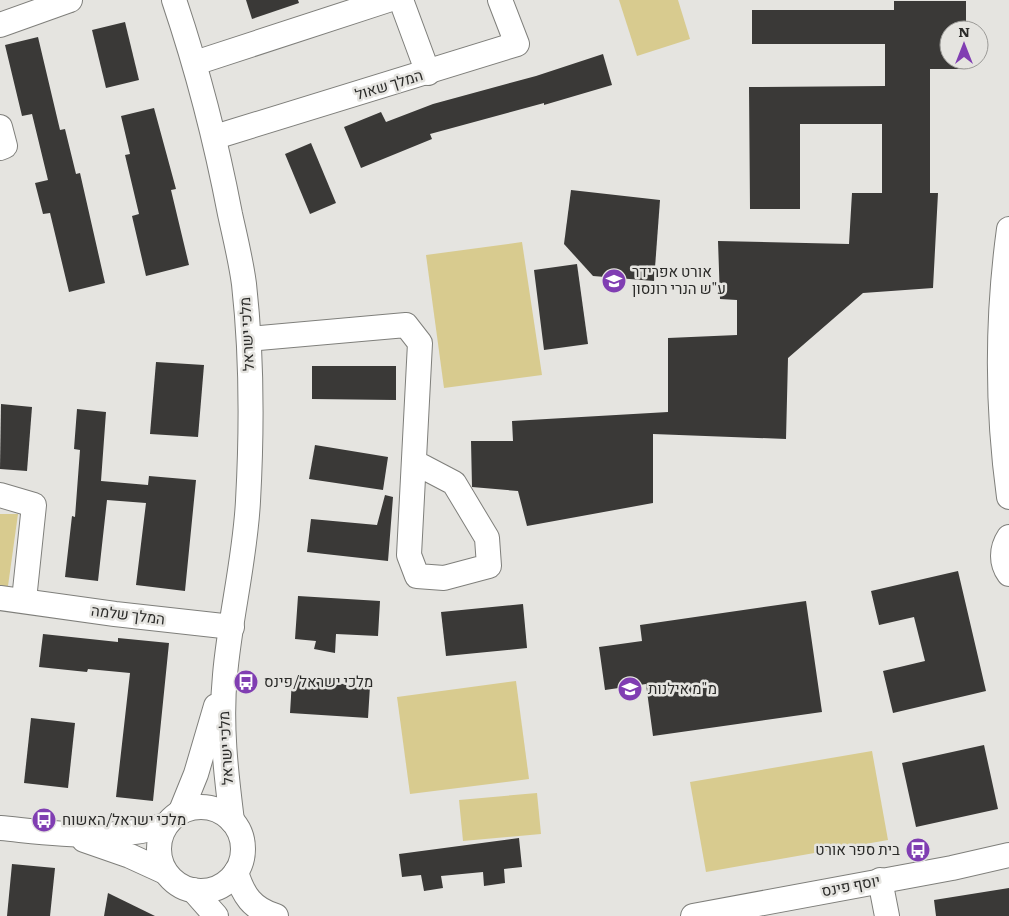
<svg xmlns="http://www.w3.org/2000/svg" width="1009" height="916" font-family="Literata,Heebo,serif">
<style>
.green{fill:#d8cb8f}
.building{fill:#3a3937}
.lines{fill:none;stroke-linecap:round;stroke-linejoin:round}
.minor-casing{stroke:#7f7f7b;stroke-width:26}
.minor{stroke:#fff;stroke-width:24}
.labels{text-anchor:middle;stroke-width:5;stroke-linejoin:round;paint-order:stroke}
.street-label{font-size:15px;fill:#2b2b29;stroke:#e5e4e0}
.poi-label{font-size:15px;fill:#2b2b29;stroke:#e5e4e0;text-anchor:start}
</style>
<rect width="100%" height="100%" fill="#e5e4e0"/>
<!-- green -->
<g class="green">
<path d="M619,0H678L690,39L637,56Z"/>
<path d="M522,242L542,375L444,388L426,255Z"/>
<path d="M0,514H18L8,586H0Z"/>
<path d="M516,681L529,779L410,794L397,697Z"/>
<path d="M872,751L888,840L706,872L690,782Z"/>
<path d="M537,793L541,834L463,841L459,800Z"/>
</g>
<!-- building -->
<g class="building">
<path d="M246,0H298L299,3L252,19Z"/>
<path d="M894,1H966V30H949V60H966V69H930V193H938L933,288L863,293L788,358L786,439L653,434V503L527,526L518,491L472,487L471,441H513L512,421L668,412V338L737,335V300L720,299L718,241L849,244L852,193H882V124H800V209H750L749,87L885,86V44H752V10H894Z"/>
<path d="M125,22L139,80L106,88L92,30Z"/>
<path d="M38,37L60,130L65,129L76,174L80,173L105,283L69,292L50,213L43,214L35,183L48,180L32,114L22,116L5,45Z"/>
<path d="M603,54L612,85L544,105V103L430,134L432,139L361,168L344,127L381,112L386,122L433,104L536,76Z"/>
<path d="M154,108L176,189L171,190L189,265L146,276L132,216L139,214L125,155L130,154L121,116Z"/>
<path d="M311,143L336,203L310,214L285,154Z"/>
<path d="M571,190L660,200L654,281L593,276L564,244Z"/>
<path d="M577,264L588,344L544,350L534,270Z"/>
<path d="M156,362L204,365L198,437L150,434Z"/>
<path d="M312,366H396V400L312,399Z"/>
<path d="M1,404L32,407L27,471L0,469Z"/>
<path d="M77,409L106,412L101,481L148,485L149,476L196,480L185,591L136,585L146,503L107,500L98,581L65,577L72,516L75,517L80,450L74,449Z"/>
<path d="M315,445L388,457L383,490L309,479Z"/>
<path d="M385,495L393,497L388,561L307,552L311,519L377,525Z"/>
<path d="M958,571L986,691L893,713L883,671L925,661L914,617L879,625L871,591Z"/>
<path d="M298,596L380,601L378,636L336,634L335,653L314,649L316,641L295,639Z"/>
<path d="M806,601L822,712L653,736L646,684L605,690L599,647L642,641L640,625Z"/>
<path d="M523,604L527,648L446,656L441,612Z"/>
<path d="M43,634L118,642V638L169,643L153,801L116,797L130,673L88,669L87,672L39,667Z"/>
<path d="M292,680L370,686L368,718L290,713Z"/>
<path d="M31,718L75,723L68,788L24,783Z"/>
<path d="M984,745L998,809L916,827L902,763Z"/>
<path d="M519,838L522,867L504,869L505,883L484,886L483,872L441,876L443,888L424,891L421,875L402,877L399,854Z"/>
<path d="M12,864L55,868L50,916H7Z"/>
<path d="M1009,888V916H936L934,900Z"/>
<path d="M108,893L155,916H104Z"/>
</g>
<g class="lines">
<defs>
<g id="minor">
<path d="M174,0C198,71 216,141 230,214C235,237 241,261 244,284C252,356 252,429 248,501C245,560 230,617 225,675C220,724 226,773 232,821"/>
<path d="M401,0L428,73"/>
<path d="M0,25L70,0"/>
<path d="M195,63L388,0"/>
<path d="M0,127L5,146L0,148"/>
<path d="M215,137L517,44L500,0"/>
<path d="M1009,229C997,317 997,409 1009,497"/>
<path d="M249,339L406,325L420,343L409,555L417,576L444,578L489,566L487,538L454,483L414,462"/>
<path d="M0,495L34,505L24,600"/>
<path d="M1009,537C1001,549 1001,563 1009,574"/>
<path d="M0,598L115,614L232,627"/>
<circle cx="201" cy="849" r="42"/>
<path d="M181,811L196,774L216,706"/>
<path d="M0,828C54,833 113,842 165,825"/>
<path d="M84,840L130,856L165,872"/>
<path d="M236,872C243,895 252,909 276,916"/>
<path d="M880,880L887,916"/>
<path d="M193,890L216,916"/>
<path d="M693,916L952,868L1009,855"/>
</g>
</defs>
<!-- minor casing -->
<use href="#minor" class="minor-casing"/>
<!-- minor -->
<use href="#minor" class="minor"/>
</g>
<!-- icons -->
<defs>
<symbol id="school-disc" viewBox="-11 -11 22 22"><circle r="9.5" fill="#803eb2" stroke="#e5e4e0"/><path d="M0-5L7-2L0 1L-7-2ZM-4 1L0 2.5L4 1V4Q0 6-4 4Z" fill="#fff"/></symbol>
<symbol id="bus-disc" viewBox="-11 -11 22 22"><circle r="9.5" fill="#803eb2" stroke="#e5e4e0"/><path d="M-5-6H5V4H4V6H2V4H-2V6H-4V4H-5ZM-3.5-4V0h7V-4ZM-3.5 1.2v1.5H-2V1.2ZM2 1.2v1.5H3.5V1.2Z" fill="#fff"/></symbol>
</defs>
<g fill-rule="evenodd">
<use href="#school-disc" x="600" y="267" width="28" height="28"/>
<use href="#bus-disc" x="232" y="668" width="28" height="28"/>
<use href="#school-disc" x="616" y="675" width="28" height="28"/>
<use href="#bus-disc" x="30" y="806" width="28" height="28"/>
<use href="#bus-disc" x="904" y="836" width="28" height="28"/>
</g>
<g class="labels">
<!-- street labels -->
<g class="street-label">
<text transform="translate(389 85) rotate(-17)" y="5">המלך שאול</text>
<text transform="translate(247 334) rotate(-93)" y="5">מלכי ישראל</text>
<text transform="translate(128 615) rotate(7)" y="5">המלך שלמה</text>
<text transform="translate(226 748) rotate(-93)" y="5">מלכי ישראל</text>
<text transform="translate(851 886) rotate(-11)" y="5">יוסף פינס</text>
</g>
<!-- poi labels -->
<g class="poi-label">
<text x="632" y="277">אורט אפרידר<tspan x="632" dy="17">ע"ש הנרי רונסון</tspan></text>
<text x="264" y="687">מלכי ישראל/פינס</text>
<text x="648" y="694">מ"מ אילנות</text>
<text x="62" y="825">מלכי ישראל/האשוח</text>
<text x="900" y="855" text-anchor="end">בית ספר אורט</text>
</g>
</g>
<!-- north arrow -->
<g transform="translate(964 45)"><circle r="24" fill="#e5e4e0" stroke="#9b9a97"/>
<path d="M0-4L9 19L0 12L-9 19Z" fill="#803eb2"/>
<text y="-8" font-size="14" font-weight="bold" text-anchor="middle" fill="#2b2b29">N</text>
</g>
</svg>
